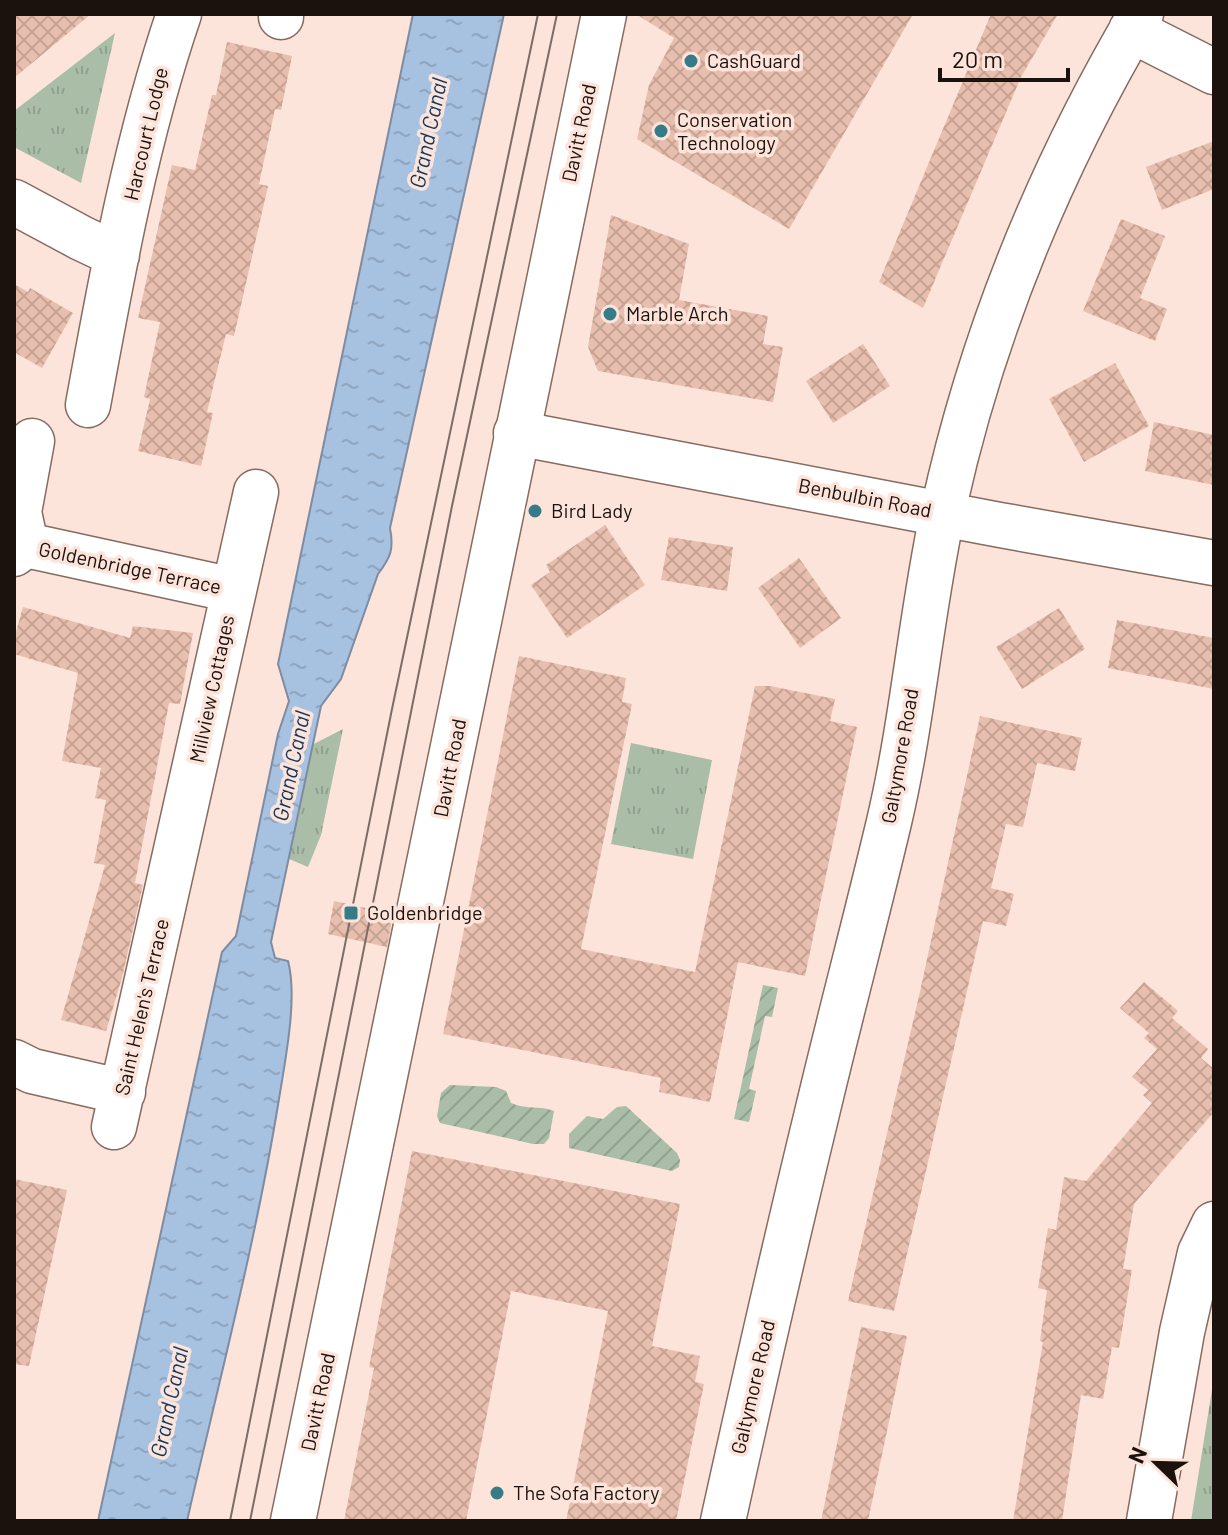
<svg xmlns="http://www.w3.org/2000/svg" width="1228" height="1535" viewBox="0 0 1228 1535" font-family="Barlow,sans-serif">
<style>
.grass{fill:url(#grass-tufts)}
.garden{fill:url(#garden-furrows)}
.water{fill:url(#water-ripples);stroke:#7d8ca1;stroke-width:2}
.building{fill:url(#building-cross-hatch)}
.lines{fill:none;stroke-linecap:round;stroke-linejoin:round}
.minor-casing{stroke:#866b60;stroke-width:47}
.secondary-casing{stroke:#866b60;stroke-width:47}
.minor{stroke:#fff;stroke-width:44}
.secondary{stroke:#fff;stroke-width:44}
.tram{stroke:#7d6c66;stroke-width:2}
.poi-dot{fill:#367b88;stroke:#fde4da;stroke-width:3}
.labels{text-anchor:middle;stroke-width:7;stroke-linejoin:round;paint-order:stroke}
.poi-label{font-size:20px;fill:#1b110d;stroke:#fde4da;text-anchor:start}
.street-label{font-size:20px;fill:#1b110d;stroke:#fde4da}
.water-label{font-size:22px;font-style:italic;fill:#10365e;stroke:#fde4da}
</style>
<defs>
<pattern id="grass-tufts" width="24" height="20" patternUnits="userSpaceOnUse" patternTransform="scale(2)"><rect width="24" height="20" fill="#a9bda7"/><path d="M3 7l-1-3M5 7V3M7 7l1-3M15 17l-1-3M17 17v-4M19 17l1-3" fill="none" stroke="#91a18f"/></pattern>
<pattern id="garden-furrows" width="10" height="10" patternUnits="userSpaceOnUse" patternTransform="scale(2)"><rect width="10" height="10" fill="#a9bda7"/><path d="M-1 1l2-2M0 10L10 0M9 11l2-2" fill="none" stroke="#91a18f"/></pattern>
<pattern id="water-ripples" width="26" height="14" patternUnits="userSpaceOnUse" patternTransform="scale(2)"><rect width="26" height="14" fill="#a7c1e0"/><path d="M2 4q2-2 4 0t4 0M15 11q2-2 4 0t4 0" fill="none" stroke="#8fa5bf"/></pattern>
<pattern id="building-cross-hatch" width="8" height="8" patternUnits="userSpaceOnUse" patternTransform="scale(2)"><rect width="8" height="8" fill="#e8bfae"/><path d="M0 0l8 8M0 8l8-8" fill="none" stroke="#c6a394"/></pattern>
</defs>
<rect width="100%" height="100%" fill="#fde4da"/>
<path class="grass" d="M115,33L81,183L14,147V111Z
M343,729L321,835L308,867L282,856L306,748Z
M631,743L712,760L693,859L611,844Z
M1214,1377V1521H1191Z"/>
<path class="garden" d="M763,985L778,988L772,1017L765,1016L749,1089L756,1091L749,1122L734,1119Z
M450,1085L496,1087L506,1091L511,1103C525,1110 540,1105 554,1111L549,1138L544,1144H533L440,1123L437,1116L441,1093Z
M626,1106L677,1153L680,1160L679,1167L672,1171L569,1148V1134L587,1116L603,1119L617,1107Z"/>
<path class="water" d="M413,14H504L390,528C394,549 391,557 378,574L341,679L321,706L271,942L275,958L288,961C298,998 285,1061 279,1099C256,1241 219,1381 187,1521H98L222,952L236,936L278,734L289,701L278,664Z"/>
<path class="building" d="M14,14H91L14,78Z
M636,14H913L789,229L637,139L649,85L674,38Z
M991,14H1058L1021,77L923,308L879,282Z
M227,42L292,56L281,110L275,109L259,184L268,186L234,336L226,334L207,412L213,413L201,466L138,451L150,399L144,397L160,322L138,318L172,165L195,170L212,95H216Z
M1214,141V189L1162,210L1146,167Z
M611,215L689,244L679,300L768,316L763,344L783,347L773,402L598,371L588,347Z
M1121,219L1165,236L1140,298L1167,309L1155,341L1083,311Z
M14,284L28,292L30,288L73,313L42,368L14,352Z
M863,344L890,386L833,423L806,381Z
M1115,363L1149,426L1084,462L1049,399Z
M1154,422L1214,435V485L1145,471Z
M605,525L645,585L567,638L531,585L550,572L546,565Z
M669,537L733,547L727,591L661,580Z
M799,558L841,618L800,648L758,588Z
M23,607L130,638L133,626L193,633L180,704L169,703L135,883L143,885L122,978L106,1031L61,1020L105,865L94,863L106,800L95,798L101,768L62,761L78,673L14,654V639Z
M1059,608L1085,649L1022,689L996,647Z
M1117,620L1214,638V689L1108,668Z
M519,656L626,678L622,702L632,704L581,949L695,972L755,686H770L835,699L830,721L857,727L805,976L738,962L710,1102L659,1092L661,1078L443,1034Z
M980,716L1082,738L1075,771L1037,763L1023,827L1006,824L991,888L1014,894L1006,926L983,921L894,1311L848,1301L919,996Z
M334,901L393,914L387,947L328,934Z
M1144,982L1178,1011L1172,1018L1208,1049L1201,1058L1214,1069V1112L1134,1204L1123,1269L1132,1270L1119,1348L1112,1347L1103,1399L1081,1395L1062,1521H1013L1043,1342L1040,1341L1047,1290L1038,1288L1048,1228L1056,1230L1064,1177L1086,1181L1152,1103L1143,1095L1148,1090L1132,1077L1157,1049L1144,1038L1149,1033L1120,1008Z
M412,1151L680,1204L652,1346L700,1356L695,1382L704,1384L676,1521H566L608,1311L511,1291L466,1521H344L374,1368L369,1367Z
M14,1179L67,1190L29,1366L14,1364Z
M861,1327L907,1336L868,1521H821Z"/>
<g class="lines">
<defs>
<path id="minor" d="M281,17V14
M1131,30L1214,72
M14,202L81,238L117,255
M88,405C112,274 136,140 179,14
M516,433L1000,525L1214,563
M26,545L19,512L32,441
M14,554L26,545L233,590
M14,1062L32,1071L123,1092
M114,1127L256,492
M723,1521C753,1385 784,1249 817,1113C840,1016 866,919 889,822C913,720 921,613 943,511C981,336 1050,168 1141,14
M1149,1521L1182,1332L1200,1253L1214,1224"/>
<path id="secondary" d="M293,1521C401,1019 498,516 604,14"/>
</defs>
<use href="#minor" class="minor-casing"/>
<use href="#secondary" class="secondary-casing"/>
<use href="#minor" class="minor"/>
<use href="#secondary" class="secondary"/>
<path class="tram" d="M230,1521L392,709L538,14
M250,1521L452,506L557,14"/>
</g>
<g class="poi-dot">
<circle cx="691" cy="61" r="8"/>
<circle cx="661" cy="131" r="8"/>
<circle cx="610" cy="314" r="8"/>
<circle cx="535" cy="511" r="8"/>
<rect x="343" y="905" width="16" height="16" rx="4"/>
<circle cx="497" cy="1493" r="8"/>
</g>
<g class="labels">
<g class="poi-label">
<text x="707" y="68">CashGuard</text>
<text x="677" y="127">Conservation<tspan x="677" dy="23">Technology</tspan></text>
<text x="626" y="321">Marble Arch</text>
<text x="551" y="518">Bird Lady</text>
<text x="367" y="920">Goldenbridge</text>
<text x="513" y="1500">The Sofa Factory</text>
</g>
<g class="street-label">
<text transform="translate(579 133) rotate(-78)" y="7">Davitt Road</text>
<text transform="translate(146 134) rotate(-77)" y="7">Harcourt Lodge</text>
<text transform="translate(865 498) rotate(11)" y="7">Benbulbin Road</text>
<text transform="translate(130 568) rotate(12)" y="7">Goldenbridge Terrace</text>
<text transform="translate(212 689) rotate(-78)" y="7">Millview Cottages</text>
<text transform="translate(900 756) rotate(-80)" y="7">Galtymore Road</text>
<text transform="translate(450 768) rotate(-79)" y="7">Davitt Road</text>
<text transform="translate(142 1007) rotate(-77)" y="7">Saint Helen's Terrace</text>
<text transform="translate(753 1387) rotate(-77)" y="7">Galtymore Road</text>
<text transform="translate(318 1402) rotate(-78)" y="7">Davitt Road</text>
</g>
<g class="water-label">
<text transform="translate(428 133) rotate(-78)" y="8">Grand Canal</text>
<text transform="translate(291 766) rotate(-78)" y="8">Grand Canal</text>
<text transform="translate(169 1402) rotate(-78)" y="8">Grand Canal</text>
</g>
</g>
<rect width="1228" height="1535" fill="none" stroke="#1b110d" stroke-width="32"/>
<g transform="translate(1156 1463) rotate(293)" stroke="#fde4da" stroke-width="6" paint-order="stroke">
<path d="M0-6L14 30L0 20L-14 30Z" fill="#1b110d"/>
<text y="-12" font-size="22" font-weight="bold" text-anchor="middle" fill="#1b110d">N</text>
</g>
<path d="M940 68v12h128v-12" fill="none" stroke="#1b110d" stroke-width="4"/>
<text x="952" y="68" font-size="24" fill="#1b110d" stroke="#fde4da" stroke-width="6" paint-order="stroke">20 m</text>
</svg>
